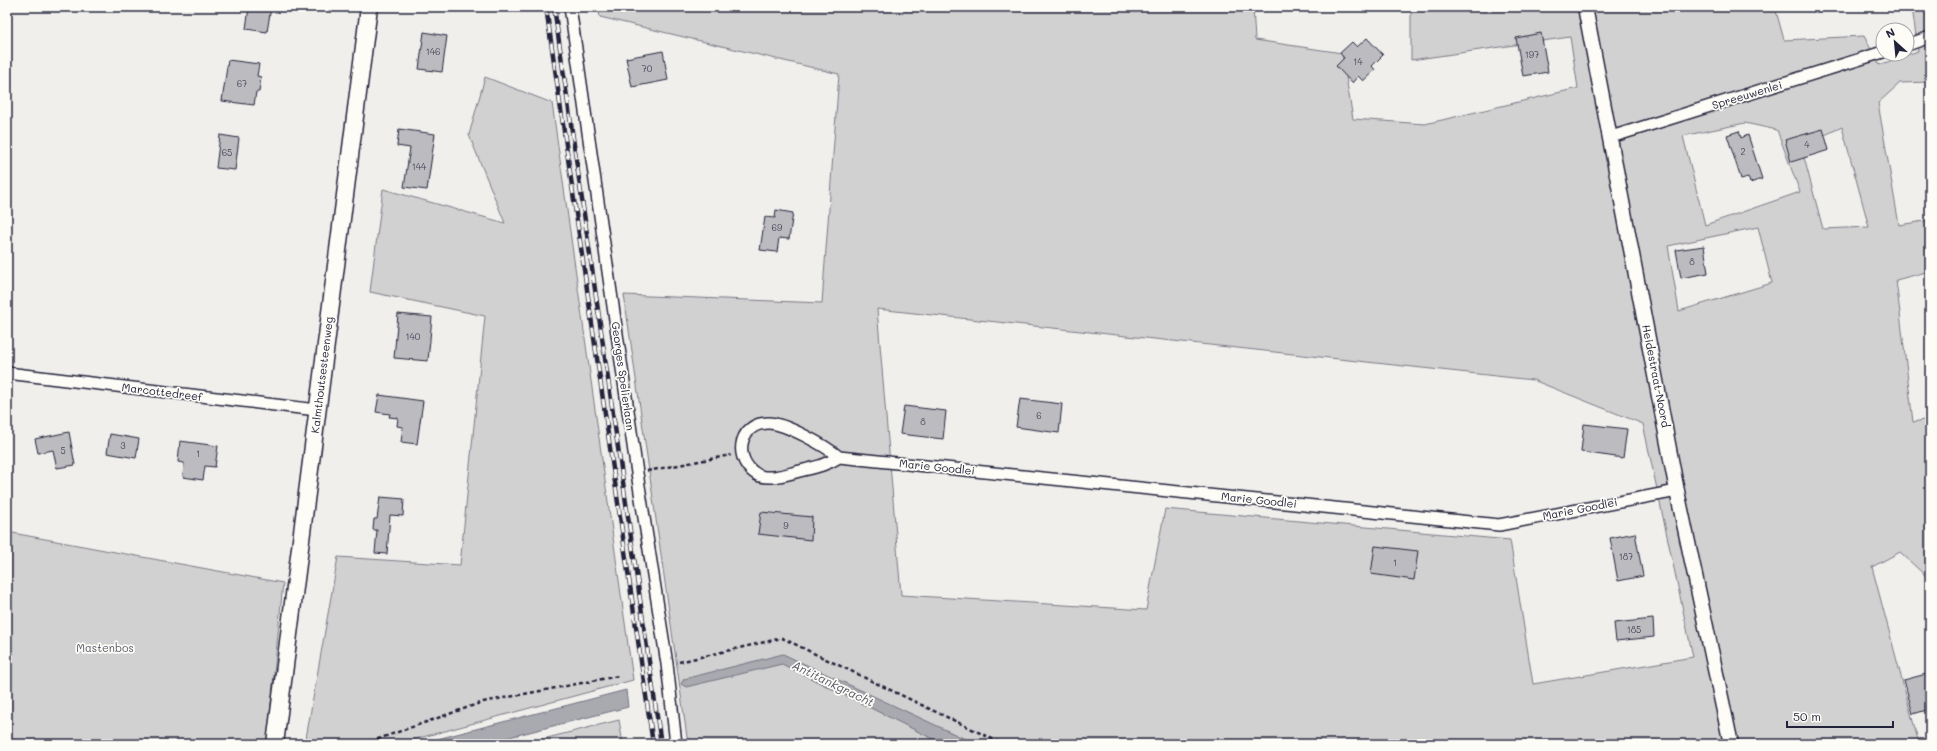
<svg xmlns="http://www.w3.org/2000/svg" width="1937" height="751" viewBox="0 0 1937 751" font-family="Mali,sans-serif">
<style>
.green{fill:#d2d1d1;stroke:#7a7a86;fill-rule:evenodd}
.water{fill:#a9a9b0;stroke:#737381}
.building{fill:#bcbcc0;stroke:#22223b}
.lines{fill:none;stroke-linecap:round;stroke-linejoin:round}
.minor-casing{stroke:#22223b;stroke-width:14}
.tertiary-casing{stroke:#22223b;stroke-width:17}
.secondary-casing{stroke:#22223b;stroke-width:19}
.path{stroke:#22223b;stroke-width:2.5;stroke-dasharray:4 3;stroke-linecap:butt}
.minor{stroke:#fdfcf7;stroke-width:11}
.tertiary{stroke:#fdfcf7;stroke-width:14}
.secondary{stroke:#fdfcf7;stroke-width:16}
.rail-casing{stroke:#22223b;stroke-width:4.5}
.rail{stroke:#fdfcf7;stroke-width:3;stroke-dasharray:9;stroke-linecap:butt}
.labels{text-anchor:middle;stroke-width:3.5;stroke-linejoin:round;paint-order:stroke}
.number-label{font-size:9px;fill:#48485c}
.street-label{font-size:11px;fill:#22223b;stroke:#fdfcf7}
.park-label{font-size:11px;fill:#575768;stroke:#fdfcf7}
.water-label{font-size:12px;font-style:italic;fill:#58586a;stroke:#fdfcf7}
</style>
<rect width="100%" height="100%" fill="#f0efec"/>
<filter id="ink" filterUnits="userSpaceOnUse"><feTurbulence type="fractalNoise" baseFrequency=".025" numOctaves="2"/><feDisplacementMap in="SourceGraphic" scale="8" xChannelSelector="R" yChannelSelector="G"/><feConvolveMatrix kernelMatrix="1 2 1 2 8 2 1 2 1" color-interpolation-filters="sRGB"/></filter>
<g filter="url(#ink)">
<path class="green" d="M598,7H1253L1255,40L1342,53L1353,119L1425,124L1578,88L1570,37L1411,60V7H1775L1784,40L1864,36L1879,65L1918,51L1912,7H1930V82L1900,83L1878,103L1899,225L1930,220V271L1896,280L1913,422L1930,419V580L1900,552L1872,567L1919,744H688L624,295L822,303L839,74L600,17ZM1745,123L1777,130L1800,192L1705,225L1683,136ZM1842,127L1869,227L1823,229L1801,146ZM1758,227L1772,283L1679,311L1668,246ZM877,309L1533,380L1643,424L1693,657L1533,684L1510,540L1165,509L1146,610L901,595Z
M485,77L552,103L633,680L397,744H305L338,557L460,565L485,316L370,292L383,189L505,223L469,135Z
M7,532L283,583L267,744H7Z
M619,720L623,744H523Z"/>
<path class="water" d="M783,654L976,744H943L782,664L686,687L681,684L684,679Z
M626,690L628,707L482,744H418Z"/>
<path class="building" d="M249,7H271L267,32L246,29Z
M424,32L447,36L442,72L419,69Z
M1541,33L1548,72L1523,76L1516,38Z
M1367,38L1383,55L1372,66L1375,70L1363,81L1358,76L1352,83L1336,66L1344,58L1340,53L1352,42L1357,47Z
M663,51L668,80L632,87L626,58Z
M228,60L259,64L257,76L261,77L259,92H256L254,105L222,101Z
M399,129L435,134L427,190L404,187L410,148L397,146Z
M1823,129L1829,150L1791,162L1785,140Z
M1739,131L1741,138L1748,135L1762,179L1750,183L1748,177L1741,179L1727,135Z
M220,135L239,138L235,170L216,168Z
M776,210L793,213L789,239L779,238L777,252L760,250L765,217L775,218Z
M1704,246L1708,273L1681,278L1676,250Z
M398,314L432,317L428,361L394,358Z
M379,395L423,401L417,444L401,442L403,427L397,426L398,418L389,417L390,414L376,412Z
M1020,399L1062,404L1059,433L1016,427Z
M904,406L946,411L943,439L900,434Z
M1584,424L1627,429L1623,458L1581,452Z
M69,432L75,465L57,468L53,450L38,453L35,439Z
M110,434L139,439L136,458L107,453Z
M180,441L218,446L215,467L205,466L203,480L183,477L184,463L178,462Z
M380,497L404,499L403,516L390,515L387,554L375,553L377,530H373L374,519H377Z
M761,512L812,517L811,540L758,534Z
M1635,533L1643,576L1618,581L1610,538Z
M1375,546L1418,551L1414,580L1371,574Z
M1653,619L1654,637L1616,641L1614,623Z
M1930,673V709L1913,714L1904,680Z"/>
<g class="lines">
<defs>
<path id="minor" d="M570,7L637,473L667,664L676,744
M1907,45L1930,37
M1611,137L1883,52
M7,373L317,410
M839,457C825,466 811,468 796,472C784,475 772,479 760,476C757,475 755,473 752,471C733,454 741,423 768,423C785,423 826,446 839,457L1499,525L1677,491"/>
<path id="tertiary" d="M1585,7L1677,491L1731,744"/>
<path id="secondary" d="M275,744L369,7"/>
</defs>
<use href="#minor" class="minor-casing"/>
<use href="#tertiary" class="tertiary-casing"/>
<use href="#secondary" class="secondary-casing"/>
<path class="path" d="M647,471L731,455
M679,662L782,638L1003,744
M364,744L483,702L618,676"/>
<use href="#minor" class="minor"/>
<use href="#tertiary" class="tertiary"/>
<use href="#secondary" class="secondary"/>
<defs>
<path id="rail" d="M546,7L653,744
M554,7L661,744"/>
</defs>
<use href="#rail" class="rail-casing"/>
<use href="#rail" class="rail"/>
</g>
</g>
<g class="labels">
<g class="number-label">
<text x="433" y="55">146</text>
<text x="1532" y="58">197</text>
<text x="1358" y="65">14</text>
<text x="647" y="72">70</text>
<text x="242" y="87">67</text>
<text x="1807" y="148">4</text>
<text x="1743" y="155">2</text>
<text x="227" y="156">65</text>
<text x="419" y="170">144</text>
<text x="777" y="231">69</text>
<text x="1692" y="265">8</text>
<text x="413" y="340">140</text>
<text x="1039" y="419">6</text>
<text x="923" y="425">8</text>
<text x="123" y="449">3</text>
<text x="63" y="454">5</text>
<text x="198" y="457">1</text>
<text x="786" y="529">9</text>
<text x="1626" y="560">187</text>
<text x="1395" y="566">1</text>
<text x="1634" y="633">185</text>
</g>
<g class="street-label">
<text transform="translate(1747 95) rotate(-17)" y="4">Spreeuwenlei</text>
<text transform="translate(322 375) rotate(-83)" y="4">Kalmthoutsesteenweg</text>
<text transform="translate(623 376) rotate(82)" y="4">Georges Spelierlaan</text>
<text transform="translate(1656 376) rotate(79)" y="4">Heidestraat-Noord</text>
<text transform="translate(162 392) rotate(7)" y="4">Marcottedreef</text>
<text transform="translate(937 467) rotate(6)" y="4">Marie Goodlei</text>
<text transform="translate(1259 500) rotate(6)" y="4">Marie Goodlei</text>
<text transform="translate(1580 509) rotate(-11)" y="4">Marie Goodlei</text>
</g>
<g class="park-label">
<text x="105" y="652">Mastenbos</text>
</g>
<g class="water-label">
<text transform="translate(833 684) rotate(26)" y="4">Antitankgracht</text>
</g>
</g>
<rect width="1937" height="751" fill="none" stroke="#fdfcf7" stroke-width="24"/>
<rect x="12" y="12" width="1913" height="727" fill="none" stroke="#22223b" stroke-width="1.5" filter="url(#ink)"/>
<g transform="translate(1895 42) rotate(333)"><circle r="19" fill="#fdfcf7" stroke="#a5a5ac"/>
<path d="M0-3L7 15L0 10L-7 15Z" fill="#22223b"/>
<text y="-6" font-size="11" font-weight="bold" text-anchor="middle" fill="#22223b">N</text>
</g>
<path d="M1787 721v6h106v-6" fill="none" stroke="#22223b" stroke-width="2"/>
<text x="1793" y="721" font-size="12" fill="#22223b" stroke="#fdfcf7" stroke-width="3" paint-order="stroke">50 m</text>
</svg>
